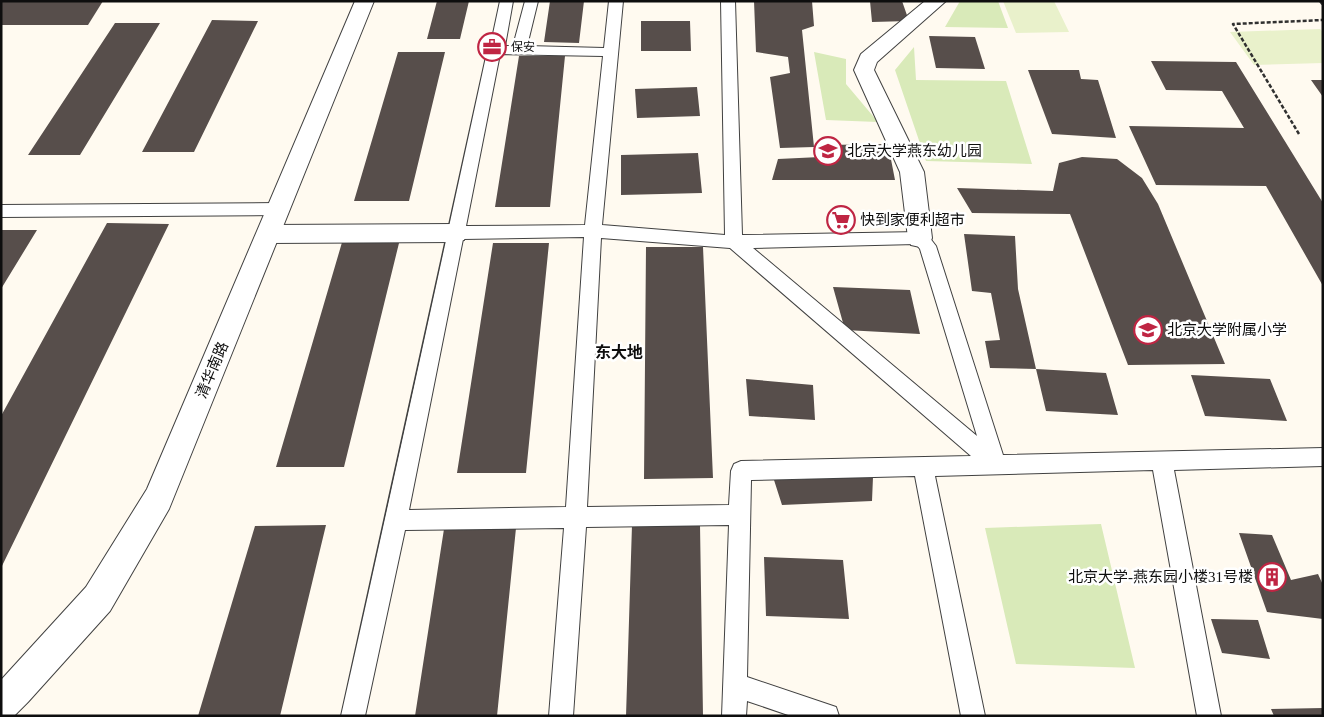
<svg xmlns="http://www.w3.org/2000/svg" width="1324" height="717" viewBox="0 0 1324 717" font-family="'Times New Roman','Noto Sans SC',serif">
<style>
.green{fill:#d9eab9}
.pitch{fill:#e9f1cb}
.building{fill:#574e4b}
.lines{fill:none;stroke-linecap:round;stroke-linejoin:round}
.service-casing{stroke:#414141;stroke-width:2}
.minor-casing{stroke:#414141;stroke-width:2}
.tertiary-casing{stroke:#414141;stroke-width:2}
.path{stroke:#303030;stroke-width:2.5;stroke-dasharray:4 2;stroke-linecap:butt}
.service{fill:#fff;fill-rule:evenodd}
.minor{fill:#fff;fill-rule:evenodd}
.tertiary{fill:#fff;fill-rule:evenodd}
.labels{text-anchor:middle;stroke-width:5;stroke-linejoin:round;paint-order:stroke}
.far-poi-label{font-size:12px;fill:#0e0e0e;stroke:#fff;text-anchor:start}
.poi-label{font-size:15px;fill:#0e0e0e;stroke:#fff;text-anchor:start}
.street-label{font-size:15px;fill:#0e0e0e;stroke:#fff}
.neighbourhood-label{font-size:16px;font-weight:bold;fill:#0e0e0e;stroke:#fff}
</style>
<rect width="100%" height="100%" fill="#fffaf0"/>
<path class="green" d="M960,1H998L1008,28L945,27Z
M914,47L916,80L1006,81L1032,164L926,161L895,70Z
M814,52L846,59V84L878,122L826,120Z
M1101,524L1135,668L1016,664L985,528Z"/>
<path class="pitch" d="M1003,1H1054L1069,32L1016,33Z
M1320,29L1323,32V63L1254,65L1230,32Z"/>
<path class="building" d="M1,1H103L88,25H1Z
M437,1H469L460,39H427Z
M550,1H584L579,43L544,42Z
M754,1H812L814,26L802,30L814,147L780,148L770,77L790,73L788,57L756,52Z
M870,1H902L909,21L872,22Z
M212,20L258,21L194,152H142Z
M641,21H690L691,51H641Z
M115,23H160L80,155H28Z
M929,36L975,37L985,69L936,68Z
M398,52H445L409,201H354Z
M519,56H565L550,207H495Z
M1151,61L1236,62L1323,203V286L1266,186L1156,185L1129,126L1244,128L1222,91L1166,90Z
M1028,70H1079L1081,79L1098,80L1116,138L1052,134Z
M1311,80H1323V97Z
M697,87L700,116L637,118L635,89Z
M888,144L895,180H772L778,159L820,157L827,145Z
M698,153L702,193L621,195V155Z
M1082,157L1117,159L1142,178L1158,204L1225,364L1128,365L1070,214L972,213L957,188L1053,191L1059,163Z
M107,223L169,224L1,568V416Z
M1,230H37L1,289Z
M964,234L1015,236L1018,289L1036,369L990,368L985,341L1000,340L991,293L972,291Z
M343,239H400L344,467H276Z
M493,243H549L526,473H457Z
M646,247H703L713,478L644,479Z
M833,287L910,290L920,334L845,330Z
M1036,369L1106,373L1118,415L1046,411Z
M1191,375L1270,379L1287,421L1205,416Z
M746,379L813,385L815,420L749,416Z
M873,477L872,501L782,505L774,480Z
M326,525L280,716H198L255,526Z
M632,525H700L703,716H626Z
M516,528L497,716H415L444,529Z
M1239,533L1272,535L1291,580L1318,574L1323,585V619L1267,612Z
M764,557L843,560L849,619L766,616Z
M1211,619L1258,620L1270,659L1222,653Z
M1323,708V716H1274L1271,709Z"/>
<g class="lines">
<defs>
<path id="service" d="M500,1H513L505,46H513L525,1H538L527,46L604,48L609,1H623L602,225L725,235L721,1H735L742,235L920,232L926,233L936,246L1003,455L1323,448V466L1174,470L1221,716H1197L1153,470L935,476L985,716H961L915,476L751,480L747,677L836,707L839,716H791L747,701L746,716H722L729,525L586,527L573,716H549L564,528L405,530L365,716H341C391,494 439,273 487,52L490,48ZM500,54L603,56L585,225L466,226ZM584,237L566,507L409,510L463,239ZM601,238L730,248L971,456L741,461L734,464L731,471L729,505L587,507ZM916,244L920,249L977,436L753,248Z
M279,203L285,205L287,209L285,213L279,215L1,217V205Z"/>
<path id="minor" d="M925,1H946L877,62L874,70L924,172L932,238L929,245L920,247L911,245L908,238L900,172L854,70L861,54Z
M455,224L464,226L467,233L464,240L455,242L269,243L260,241L257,234L260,227L269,225Z"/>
<path id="tertiary" d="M355,1H374L169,509L110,611L28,702L14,716H1V680L86,587L147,489Z"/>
</defs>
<use href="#service" class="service-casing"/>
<use href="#minor" class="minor-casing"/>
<use href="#tertiary" class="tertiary-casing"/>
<path class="path" d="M1320,1L1323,5
M1299,134L1233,24L1323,20"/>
<use href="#service" class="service"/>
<use href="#minor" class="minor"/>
<use href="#tertiary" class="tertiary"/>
</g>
<defs>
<symbol id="office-ring" viewBox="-11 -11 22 22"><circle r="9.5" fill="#fff" stroke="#bf2543" stroke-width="1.5"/><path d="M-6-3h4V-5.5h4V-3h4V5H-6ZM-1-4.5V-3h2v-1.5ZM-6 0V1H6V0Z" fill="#bf2543"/></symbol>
<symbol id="school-ring" viewBox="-11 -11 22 22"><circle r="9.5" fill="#fff" stroke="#bf2543" stroke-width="1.5"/><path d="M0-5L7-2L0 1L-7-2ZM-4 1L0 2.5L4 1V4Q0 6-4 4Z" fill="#bf2543"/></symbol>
<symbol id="supermarket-ring" viewBox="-11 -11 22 22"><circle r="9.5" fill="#fff" stroke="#bf2543" stroke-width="1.5"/><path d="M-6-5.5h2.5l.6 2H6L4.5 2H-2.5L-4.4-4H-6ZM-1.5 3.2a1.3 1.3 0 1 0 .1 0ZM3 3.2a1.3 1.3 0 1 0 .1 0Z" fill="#bf2543"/></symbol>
<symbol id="building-ring" viewBox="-11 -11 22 22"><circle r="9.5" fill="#fff" stroke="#bf2543" stroke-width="1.5"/><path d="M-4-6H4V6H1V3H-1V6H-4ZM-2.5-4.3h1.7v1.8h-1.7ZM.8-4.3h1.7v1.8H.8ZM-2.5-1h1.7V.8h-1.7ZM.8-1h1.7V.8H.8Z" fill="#bf2543"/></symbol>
</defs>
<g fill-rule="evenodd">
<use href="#office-ring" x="476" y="31" width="32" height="32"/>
<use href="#school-ring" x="812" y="135" width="32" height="32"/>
<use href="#supermarket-ring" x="825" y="204" width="32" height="32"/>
<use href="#school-ring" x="1132" y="314" width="32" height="32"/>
<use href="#building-ring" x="1256" y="561" width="32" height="32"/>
</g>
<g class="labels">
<g class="far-poi-label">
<text x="511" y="51">保安</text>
</g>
<g class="poi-label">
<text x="847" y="156">北京大学燕东幼儿园</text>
<text x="860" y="225">快到家便利超市</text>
<text x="1167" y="335">北京大学附属小学</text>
<text x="1253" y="582" text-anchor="end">北京大学-燕东园小楼31号楼</text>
</g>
<g class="street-label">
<text transform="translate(212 370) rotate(-67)" y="5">清华南路</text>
</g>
<g class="neighbourhood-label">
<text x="619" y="358">东大地</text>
</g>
</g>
<rect width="1324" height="717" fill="none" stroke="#0e0e0e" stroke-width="5"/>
</svg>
